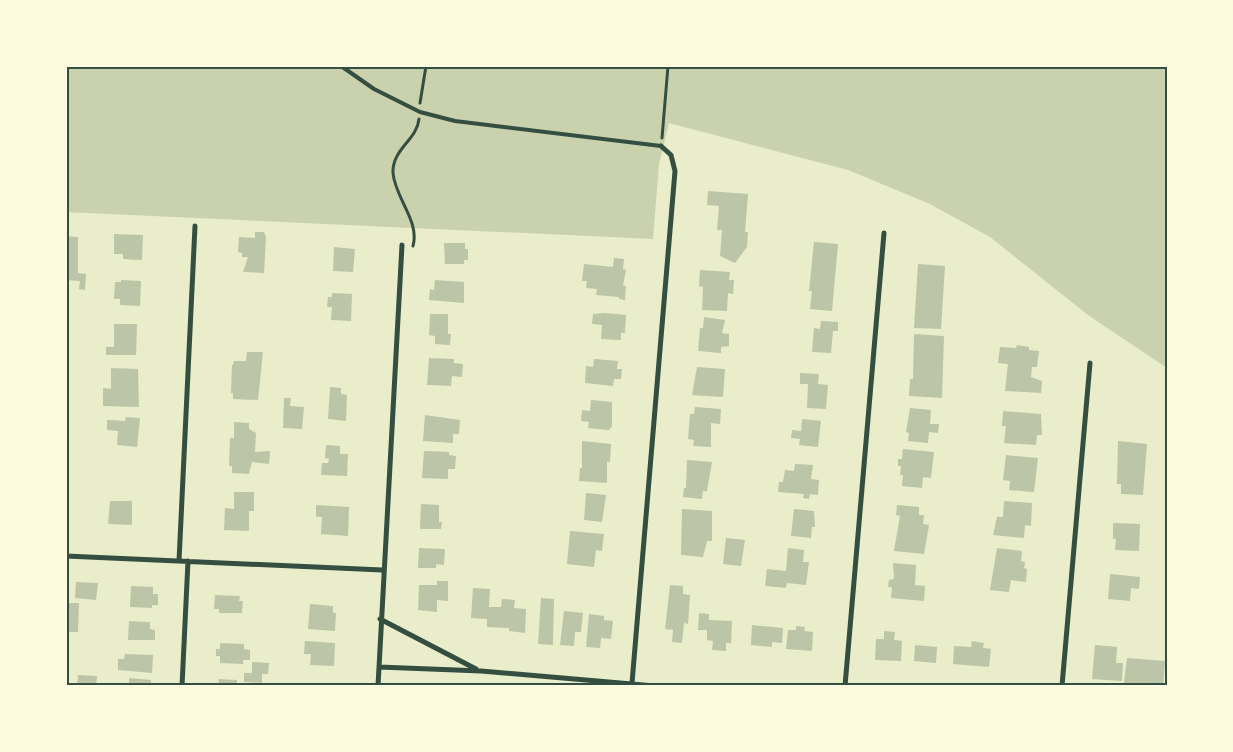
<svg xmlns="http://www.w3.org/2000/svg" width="1233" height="752" viewBox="0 0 1233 752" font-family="Arial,sans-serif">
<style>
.green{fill:#cad2ad}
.building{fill:#bcc5a7}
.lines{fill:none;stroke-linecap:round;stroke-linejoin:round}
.path{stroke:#344e41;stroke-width:3}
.service{stroke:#344e41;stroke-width:4}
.minor{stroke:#344e41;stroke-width:5}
.neatline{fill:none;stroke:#344e41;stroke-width:2}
</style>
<rect width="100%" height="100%" fill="#e9edc9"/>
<path class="green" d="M66,66H1167V368L1088,315L990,237L930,204L848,170L669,123L659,164L653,239L66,212Z"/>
<path class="building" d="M708,191L748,194L745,232H748L747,247L735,263L720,256L722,230H717L719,206L707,205Z
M255,232H264L266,237L264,273L243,272L248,257H242V253L238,252L239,237L255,238Z
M114,234L143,235L142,260L123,259V254H114Z
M66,236L78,237V273L86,274L85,290L79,289L80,281L66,280Z
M814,242L838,244L832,311L810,309L812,291H809Z
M444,243H465V249H468V260H464V264H445Z
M334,247L355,249L353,272L333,271Z
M614,258L624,259L623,269L626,270L623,286H626L625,300L619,299V297L596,295L597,289L586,288L587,281H582L584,264L613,267Z
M918,264L945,266L941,329L914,328Z
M700,270L730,272L729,280H734L733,294L728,293L727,311L702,310L703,287L699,286Z
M121,280L141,281L140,306L120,305V299H114L115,282H121Z
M435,280L464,282V303L429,300L430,289L434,290Z
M332,293L352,294L351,321L331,320L332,307H327L328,297H332Z
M604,313L626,315L625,333H621V340L601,339L602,325L592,324L593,314Z
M430,314H448V334H451L450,345L435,344V336L429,335Z
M704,317L725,320L722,333L729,334V346L721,347V353L698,351L700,328H703Z
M821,321L838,322V331H833L831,353L812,352L814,328L820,329Z
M114,324H137L136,355H106V347H114Z
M914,334L944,336L942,398L909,396L910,379H913Z
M1017,345L1029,347V350L1039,351L1037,367H1032L1031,377L1042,381L1041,393L1005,391L1008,364L998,363L1000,347L1016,348Z
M247,352H263L258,400L233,399V393H231L232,365H233L234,361H246Z
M429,358L454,359V363L463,364L462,377L452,376L451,386L427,385Z
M594,359L618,361L617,369H622L621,379H614L613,386L585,383L586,366L593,367Z
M697,367L725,369L723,397L692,395Z
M111,368L138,369L139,407L103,406V388L111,389Z
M800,373L819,374L818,384L828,385L826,409L807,408L808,384H800Z
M330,387L341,388V394L347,395L346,421L328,419Z
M284,398H291L290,406L304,407L302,429L283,428Z
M591,400L612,402V426L609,430L588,428L589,422L581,421L582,410L590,411Z
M695,407L721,409L720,424L711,423V447L693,446L694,440L688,439L690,414H694Z
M910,408L931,410L930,424H939L938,433L929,432L928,443L908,441L909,433L906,432Z
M1003,411L1041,414L1042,435H1037L1036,445L1004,443L1006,426H1002Z
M425,415L460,420L459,434H453V443L423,441Z
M126,417L140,418L137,447L117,445L118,431L107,430V420L125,421Z
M802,419L821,421L818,447L799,445L800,439L791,438L792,430L801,431Z
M234,422L249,423V429L256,433L255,452L270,451L269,464L252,462L249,474L232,473V466H229L230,438H234Z
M582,441L611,444L610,462H607V483L579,481L580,468H582Z
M1118,441L1147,444L1143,495L1121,494V484H1117Z
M326,445L340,446V454H348L347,476L321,475L322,463H328L329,459L325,458Z
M903,449L934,452L931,478L923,477L922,488L902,486L903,475H900L901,466H898V459H902Z
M424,451L449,452V455L456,456L455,469H448V479L422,478Z
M1006,455L1038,458L1034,492L1009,490L1010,481L1003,480Z
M687,460L712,462L707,491H703L702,499L683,497L684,488H686Z
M795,464L813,465L811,479L819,480L818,495L810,494L809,499L803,498L804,494L778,492L779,482H783L785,470L794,471Z
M234,492H254V511H249V531L224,530L225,508L234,509Z
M586,493L606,495L602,522L584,520Z
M110,501H132V525L108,524Z
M1004,501L1032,503L1031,526L1025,525L1024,538L993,535L997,517H1003Z
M421,504L439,505V522H442L441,529H420Z
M316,505L349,507L348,536L321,534L322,517H316Z
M897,505L919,507V515H924L923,524L929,525L924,554L894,551L900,516L896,515Z
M682,509L712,511V541H707L703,557L681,555Z
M794,509L814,511L815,527H812L811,538L791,536Z
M1113,523L1140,524L1139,551L1115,550L1116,539H1113Z
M570,531L604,534L602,551L596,550L594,567L567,564Z
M726,538L745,540L741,566L723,564Z
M419,548L445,549L444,565L436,564V568H418Z
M788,548L804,550L803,562H809L806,585L787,583L786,588L765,586L767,569L786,571Z
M997,548L1022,551L1021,561L1025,562L1024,568L1027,569L1026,582L1011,580L1009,592L990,590Z
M893,563L916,565L915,585L925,586L924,601L891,598L892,587H888L889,580L894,579Z
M1110,574L1140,577L1139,589L1131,588L1130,601L1108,599Z
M437,581H448V601L437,600V612L418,610L419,585H437Z
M76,582L98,583L96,600L75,598Z
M670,585L683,586V594L690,595L688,624L684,623L682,643L672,642L673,630L665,629Z
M131,586L153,587V594H158V605H152V608L130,607Z
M473,588L490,589L489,607H501L502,599L515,600L514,608L526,609L525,633L509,631V628L487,627V619L471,618Z
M215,595L240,596L239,601H243L242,613H219V609H214Z
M541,598L554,599L553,645L538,644Z
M66,603H79L78,632H66Z
M310,604L333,606V613H336L335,631L308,629Z
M564,611L583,613L581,632H575L574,646L560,645Z
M699,613L709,614V620L732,621L731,643H726V651L712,650L713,641L707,640V630H698Z
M589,614L604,616V620L613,621L611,639L601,638L600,648L586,647Z
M129,621L150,622V629L155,630V640H128Z
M752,625L783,628L782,643L772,642V647L751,645Z
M796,626L805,627L804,631L813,632L812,651L786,649L788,630H796Z
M884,631L895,632L894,640L902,641L901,661L875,660L876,639H884Z
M305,641L335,643L334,666L310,665L311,654H304Z
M972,641L984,643L983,648L991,649L989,667L953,664L954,646L971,647Z
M220,643L244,644V649L250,650V660H243V664L220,663V656H216V649H220Z
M915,645L937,647L936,663L914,661Z
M1095,645L1117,647L1116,663H1123L1122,681L1092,679Z
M125,654L153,655L152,673L118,670V659H124Z
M1127,658L1165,661L1163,686L1124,683Z
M252,662L269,663L268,674H262V683L244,682V673H252Z
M78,675L97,676L96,686H77Z
M129,678L151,680V686H129Z
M219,679L237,680V686H218Z"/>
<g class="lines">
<path class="path" d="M420,103L426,66
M662,138L668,66
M413,246C420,221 395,198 393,173C392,149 417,140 419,119"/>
<path class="service" d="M341,66L374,89L420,112L455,121L661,146"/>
<path class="minor" d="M66,556L382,570
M179,561L195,226
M380,619L476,669
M379,667L481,671L655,686
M632,683L675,171L671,155L661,146
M182,686L188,561
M378,686L402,245
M845,686L884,233
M1062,686L1090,363"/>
</g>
<rect width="1233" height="752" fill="none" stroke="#fefae0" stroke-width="135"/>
<rect x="68" y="68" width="1098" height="616" class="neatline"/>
</svg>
